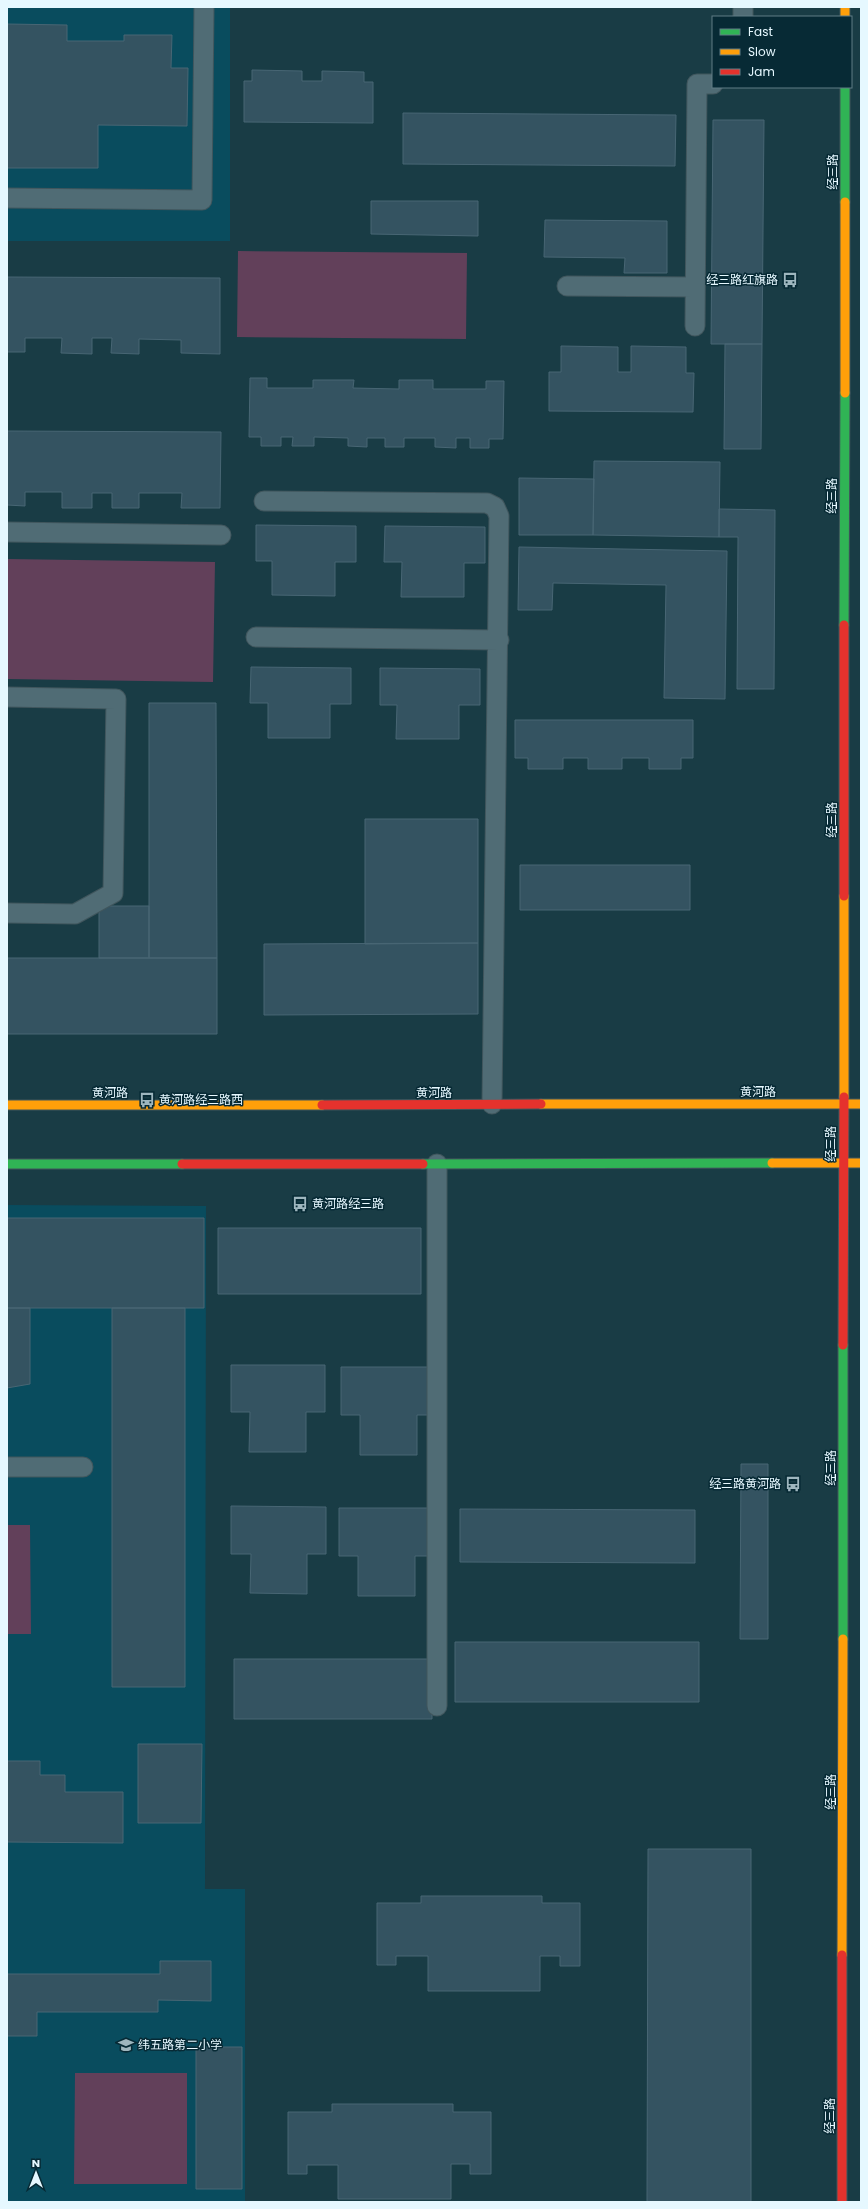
<svg xmlns="http://www.w3.org/2000/svg" width="868" height="2209" viewBox="0 0 868 2209" font-family="Poppins,'Noto Sans SC',sans-serif">
<style>
.built{fill:#094c5e}
.green{fill:#62405a}
.building{fill:#345361;stroke:#486674}
.lines{fill:none;stroke-linecap:round;stroke-linejoin:round}
.lane-casing{stroke:#40565d;stroke-width:21}
.fast-casing{stroke:#40565d;stroke-width:11}
.slow-casing{stroke:#40565d;stroke-width:11}
.jam-casing{stroke:#40565d;stroke-width:11}
.lane{stroke:#506c75;stroke-width:19}
.fast{stroke:#30b455;stroke-width:9}
.slow{stroke:#ff9f0a;stroke-width:9}
.jam{stroke:#e5322d;stroke-width:9}
.labels{text-anchor:middle;stroke-width:3;stroke-linejoin:round;paint-order:stroke}
.street-label{font-size:12px;fill:#e6f8ff;stroke:#072a35}
.poi-label{font-size:12px;fill:#e6f8ff;stroke:#072a35;text-anchor:start}
</style>
<rect width="100%" height="100%" fill="#193c45"/>
<path class="built" d="M7,7H230V241H7Z
M7,1205L206,1206L205,1889H245V2202H7Z"/>
<path class="green" d="M238,251L467,253L466,339L237,337Z
M7,559L215,562L213,682L7,679Z
M7,1525H30L31,1634H7Z
M75,2073H187V2184H74Z"/>
<path class="building" d="M7,24L67,25V41H124V35H172L171,68H188L187,126L98,125V168H7Z
M252,70L302,71V81H322V71L364,72V82H373V123L244,122V81H252Z
M403,113L676,115L675,166L403,164Z
M713,120H764L762,344H711Z
M371,201H478V236L371,234Z
M545,220L667,221V273H624L625,258L544,257Z
M7,277L220,278V354L181,353V340L139,339V354L111,353L112,338H92V354L61,353L62,338H25V352H7Z
M725,344H762L761,449H724Z
M561,346L618,347V372H631V346L686,347V373H694L693,412L549,411V372H561Z
M250,378H267V388H313V380H354L353,388L399,389V380H433V389H486V381H504L503,439H489V448H470V438H456V448L435,447V438H404V447H385V438H367V447L348,446V438L314,437V446H292L293,437H281V446H261V437H249Z
M7,431L221,432L220,508H181L182,493H139V508H112V493H92V508H62V492H25V506L7,505Z
M594,461L720,462L719,537L593,535Z
M519,478L594,479L593,535H519Z
M719,509L775,510L774,689H737L738,537H719Z
M256,525L356,526V562H335V596L272,595V561H256Z
M385,526L485,527V563H464V597H401L402,562H384Z
M519,547L727,551L725,699L664,698L666,585L553,583L552,610H518Z
M251,667L351,668V704H330V738H268V703H250Z
M380,668L480,669V705H459V739H396L397,705H380Z
M149,703H216L217,958H149Z
M515,720H693V758H681V769H649V758H622V769H588V758H563V769H528V758H515Z
M365,819H478V943L365,944Z
M520,865H690V910H520Z
M99,906H149V958H99Z
M478,943V1014L264,1015V944Z
M7,958H217V1034H7Z
M7,1218H204V1308H7Z
M218,1228H421V1294H218Z
M7,1308H30V1384L7,1388Z
M112,1308H185V1687H112Z
M231,1365H325V1412H306V1452H249L250,1412H231Z
M341,1367H436V1415H417V1455H360V1415H341Z
M741,1464H768V1639H740Z
M231,1506L326,1507V1554H307V1594L250,1593L251,1554H231Z
M339,1508H434V1556H415V1596H358V1556H339Z
M460,1509L695,1510V1563L460,1562Z
M455,1642H699V1702H455Z
M234,1659H432V1719H234Z
M138,1744H202L201,1823H138Z
M7,1761H40V1775H65V1792H123V1843L7,1842Z
M648,1849H751V2202H647Z
M421,1896H542V1903H580V1966H560V1956H540V1991H428V1956H396V1965H377V1903H421Z
M160,1961H211V2001L158,2000V2012H37V2036H7V1974H160Z
M196,2047H242V2189H196Z
M332,2104H453V2112H491V2174H470V2164H451V2199H338V2165H307V2174H288V2112H332Z"/>
<g class="lines">
<defs>
<path id="lane" d="M743,17V7
M7,198L202,200L204,7
M567,286L695,287
M695,326L697,84H713
M264,501L487,503L495,507L499,516L492,1104
M7,532L221,535
M256,637L499,640
M7,697L116,699L113,893L75,914L7,913
M7,1467H83
M437,1706V1164"/>
<path id="fast" d="M845,202V87
M844,625L845,393
M7,1164H182
M423,1164L772,1163
M843,1639V1345"/>
<path id="slow" d="M845,7V17
M845,393V202
M844,1097V896
M541,1104H861
M7,1105H322
M772,1163H861
M842,1955L843,1639"/>
<path id="jam" d="M844,896V625
M322,1105L541,1104
M182,1164H423
M843,1345L844,1097
M842,2202V1955"/>
</defs>
<use href="#lane" class="lane-casing"/>
<use href="#fast" class="fast-casing"/>
<use href="#slow" class="slow-casing"/>
<use href="#jam" class="jam-casing"/>
<use href="#lane" class="lane"/>
<use href="#fast" class="fast"/>
<use href="#slow" class="slow"/>
<use href="#jam" class="jam"/>
</g>
<defs>
<symbol id="bus-bare" viewBox="-9 -9 18 18"><path d="M-5-6H5V4H4V6H2V4H-2V6H-4V4H-5ZM-3.5-4V0h7V-4ZM-3.5 1.2v1.5H-2V1.2ZM2 1.2v1.5H3.5V1.2Z" fill="#9eb6be" stroke="#072a35" stroke-width="2.5" paint-order="stroke"/></symbol>
<symbol id="school-bare" viewBox="-9 -9 18 18"><path d="M0-5L7-2L0 1L-7-2ZM-4 1L0 2.5L4 1V4Q0 6-4 4Z" fill="#9eb6be" stroke="#072a35" stroke-width="2.5" paint-order="stroke"/></symbol>
</defs>
<g fill-rule="evenodd">
<use href="#bus-bare" x="779" y="269" width="22" height="22"/>
<use href="#bus-bare" x="136" y="1089" width="22" height="22"/>
<use href="#bus-bare" x="289" y="1193" width="22" height="22"/>
<use href="#bus-bare" x="782" y="1473" width="22" height="22"/>
<use href="#school-bare" x="115" y="2034" width="22" height="22"/>
</g>
<g class="labels">
<g class="street-label">
<text transform="translate(833 172) rotate(-90)" y="4">经三路</text>
<text transform="translate(832 496) rotate(-90)" y="4">经三路</text>
<text transform="translate(832 820) rotate(-90)" y="4">经三路</text>
<text x="758" y="1096">黄河路</text>
<text x="110" y="1097">黄河路</text>
<text x="434" y="1097">黄河路</text>
<text transform="translate(831 1144) rotate(-90)" y="4">经三路</text>
<text transform="translate(831 1468) rotate(-90)" y="4">经三路</text>
<text transform="translate(831 1792) rotate(-90)" y="4">经三路</text>
<text transform="translate(830 2116) rotate(-90)" y="4">经三路</text>
</g>
<g class="poi-label">
<text x="778" y="284" text-anchor="end">经三路红旗路</text>
<text x="159" y="1104">黄河路经三路西</text>
<text x="312" y="1208">黄河路经三路</text>
<text x="781" y="1488" text-anchor="end">经三路黄河路</text>
<text x="138" y="2049">纬五路第二小学</text>
</g>
</g>
<rect width="868" height="2209" fill="none" stroke="#e6f8ff" stroke-width="16"/>
<rect x="712" y="16" width="140" height="72" fill="#072a35" stroke="#607c86"/>
<rect x="720" y="29" width="20" height="6" fill="#30b455" stroke="#607c86"/>
<text x="748" y="36" font-size="12" fill="#e6f8ff">Fast</text>
<rect x="720" y="49" width="20" height="6" fill="#ff9f0a" stroke="#607c86"/>
<text x="748" y="56" font-size="12" fill="#e6f8ff">Slow</text>
<rect x="720" y="69" width="20" height="6" fill="#e5322d" stroke="#607c86"/>
<text x="748" y="76" font-size="12" fill="#e6f8ff">Jam</text>
<g transform="translate(36 2173)" stroke="#072a35" stroke-width="3" paint-order="stroke">
<path d="M0-3L7 15L0 10L-7 15Z" fill="#e6f8ff"/>
<text y="-6" font-size="11" font-weight="bold" text-anchor="middle" fill="#e6f8ff">N</text>
</g>
</svg>
